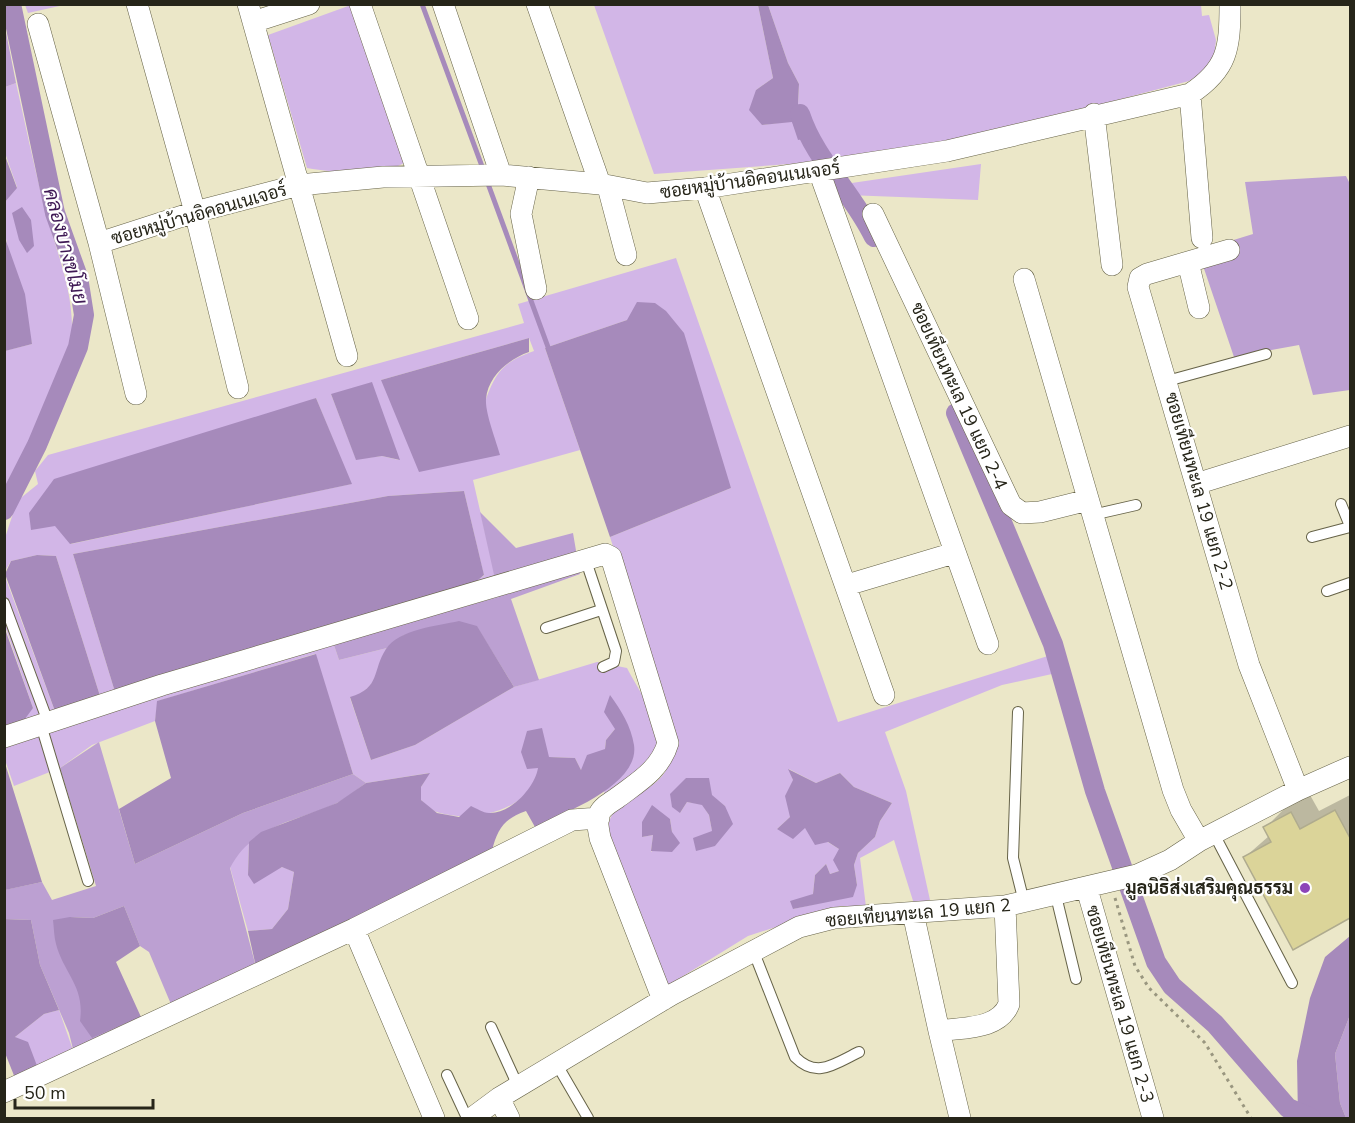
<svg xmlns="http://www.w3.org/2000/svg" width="1355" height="1123" viewBox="0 0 1355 1123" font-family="'Nunito Sans',Sarabun,sans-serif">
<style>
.green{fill:#d2b6e7;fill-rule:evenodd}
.forest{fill:#bca0d2}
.water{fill:#a68abb}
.shadow{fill:#0003}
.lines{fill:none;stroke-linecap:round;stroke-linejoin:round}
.stream{stroke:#a68abb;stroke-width:5}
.canal{stroke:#a68abb;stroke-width:20}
.building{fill:#dbd499;stroke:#afab8e;stroke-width:1.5}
.service-casing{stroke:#666348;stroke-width:12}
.minor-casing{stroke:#666348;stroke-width:22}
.path{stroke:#99967f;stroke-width:3;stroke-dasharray:3 4.5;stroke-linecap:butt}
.service{stroke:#fff;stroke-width:10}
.minor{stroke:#fff;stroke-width:21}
.poi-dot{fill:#8d45b8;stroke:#fff;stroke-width:2}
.labels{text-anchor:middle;stroke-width:4.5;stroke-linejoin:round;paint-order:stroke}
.street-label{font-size:18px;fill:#262519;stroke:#fff}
.poi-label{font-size:18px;font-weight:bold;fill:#262519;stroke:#fff;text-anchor:end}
.water-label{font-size:20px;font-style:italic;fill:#3f1955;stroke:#fff}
</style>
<rect width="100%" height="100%" fill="#ebe7c8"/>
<path class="green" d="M25,5H64L28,13Z
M351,5L406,162C379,178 337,173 307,168L268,35Z
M594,5H758L773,78L756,90L762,125L792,121L808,137L798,104L799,84L788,63L768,5H1201L1202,16L1209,15L1216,40L1213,67L1189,81L947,145L872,158L654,174Z
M16,83C25,123 33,162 43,201C56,255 79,297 70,354L5,491L4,351L32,344L5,235V202L17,187L5,153V87Z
M981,164L978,200L847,195L845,184Z
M676,258L838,722L1051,655L1052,674L1002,685L885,732L906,791L930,900L914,904L894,840L860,858L866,907L841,906L748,936L667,986L608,837C605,791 656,801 670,762C673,753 671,739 671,729L610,537L731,488L627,320L545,348L580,450L473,480L500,597L333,642L339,660L387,648C378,671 376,690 350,698L371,760L415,745L514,687L597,662L627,668C640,694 672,733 650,762C643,772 615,786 604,794L615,729L606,740L605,749L581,770L575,758L549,757C536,769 539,776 530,789C512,814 467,821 440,813C433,812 426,805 421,800V787L429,773L366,783L353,774L315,654L158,701L155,721L92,745L60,768L14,786L5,760V729L33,708L5,626L4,574L56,714L100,696L56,556L37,555L11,561L5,571V538L17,501L38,484L35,471L48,455L524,323L518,304ZM529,338L534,351C505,361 496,371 486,399L381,380ZM331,394L399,460L382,456L356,459ZM316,398L351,484L71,544L55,525ZM464,491L484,576L115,692L73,554L388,496ZM789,769L816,783L840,773L854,787L892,803L880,821L875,837L858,853L854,865L857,885L820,903L793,909L813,894L815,875L826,864L830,874L839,871V849L805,828L777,829L790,817L793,780ZM686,778L725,806L715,846L709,815L702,804L687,802L680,813ZM670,819L672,832L651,852L653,835L642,837Z
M249,842L248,875L283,867L294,872L288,909L272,929L248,931L230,867L239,850Z
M59,1010L74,1053L39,1071L15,1037L44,1014Z"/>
<path class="forest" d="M5,27L16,83L5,87H4Z
M1346,176L1350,184V390L1313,395L1299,345L1234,357L1198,251L1253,234L1245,182Z
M480,512L516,548L573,533L580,574L511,599L539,680L514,687L477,627L404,635L387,648L339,660L333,642L499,597Z
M99,742L135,864L243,813L353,774L366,783C356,790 346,799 335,804C295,822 252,825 230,868L256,967L173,1009L149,952L140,946L124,906L93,918L70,917L73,976L83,1004L81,1021L93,1037L141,1017L74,1053L69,1033L40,965L31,920L5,919L4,890L42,882L52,900L96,886L60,768Z
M1350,1015V1118H1346L1340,1103L1335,1054Z"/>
<path class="water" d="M758,5H768L788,63L799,84L798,104L808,138L798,140L792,122L762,125L749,110L756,90L773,78Z
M4,153L17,188L5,202H4Z
M22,207L31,220L34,246L27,253L19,240L12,213Z
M4,235L25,294L32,344L5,351Z
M637,302L655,303L666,311L684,333L731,488L610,537L545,348L627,320Z
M529,338V352C509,359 488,376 486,399C485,413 496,440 500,455L419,472L381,380Z
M372,382L400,460L382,456L356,460L331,394Z
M316,398L352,484L70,544L55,526L31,530L29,513L54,479Z
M464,491L484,575L473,584L115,692L73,554L388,496Z
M37,555L56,556L100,696L56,714L5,574L11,561Z
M459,621L477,626L514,687L415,745L371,760L350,697C381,688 372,670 386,649C399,629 437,626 459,621Z
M4,626L33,708L22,723L4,729Z
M316,654L353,774L243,813L135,864L119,809L171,778L155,721L157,701Z
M610,695C621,710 631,726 634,745C640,785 564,813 535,827L526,811C505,818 497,829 492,851L256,967L248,931L272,929L288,909L294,872L282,867L254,884L248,875L249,842L261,832L337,803L366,783L430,773L421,787V800L437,813L459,817L471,806C476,808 483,813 489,813C511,814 535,787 538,768L527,769L521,752L527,731L542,728L549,757L575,758L581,770L587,755L605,749L606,740L615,729L604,712Z
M4,760L42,882L5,890H4Z
M788,769L816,783L840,773L854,787L892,803L880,821L875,837L858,853L854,865L857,885L853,897L793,909L790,901L813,894L815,875L826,864L830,874L839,871L833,860L839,849L828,842L815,845L805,828L793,839L777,829L790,817L785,796L793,780Z
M686,778H709L712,795L725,806L733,824L715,846L696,851L693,838L712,831L709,815L702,805L687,802L680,813L672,807L670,794Z
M652,805L670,819L672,832L680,843L672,852L651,851L653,835L642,837V822Z
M124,906L140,946L116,962L141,1017L92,1038L80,1021C85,986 64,974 56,944C54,937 54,928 53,920L70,917L93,918Z
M4,919L31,920L40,965L59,1010L44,1014L15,1037L28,1042L39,1071L15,1078L5,1053Z
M1350,936V1015L1335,1054L1340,1103L1346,1118H1298L1297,1061L1310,998L1325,957Z"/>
<path class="shadow" d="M1310,795L1319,811L1350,795V917L1294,947L1245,857L1269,836L1265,828L1284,809Z"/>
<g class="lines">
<path class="stream" d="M422,4L483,169
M487,181L548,347"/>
<path class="canal" d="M800,114C815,160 853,193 874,237
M956,413L1053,644L1095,791L1156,962L1172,986L1215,1024L1288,1108L1311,1118
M4,510L37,445L78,347L84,315L78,277L55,213L11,4"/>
</g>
<path class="building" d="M1335,810L1350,838V918L1293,950L1243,857L1271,842L1263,827L1291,812L1300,829Z"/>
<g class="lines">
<defs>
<path id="service" d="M1167,381L1266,354
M1341,504L1350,526
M1092,515L1136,505
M1312,537L1350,527
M585,558L616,651L614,662L603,667
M1327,591L1350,583
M4,603L48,722
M546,628L601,610
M1018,712L1013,858L1024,902
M41,725L88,881
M1214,834L1292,983
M1056,896L1076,979
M753,950L795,1057C817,1079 834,1064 859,1052
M491,1027L518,1086
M556,1063L588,1118
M447,1075L467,1118"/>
<path id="minor" d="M137,4L195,212L238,388
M248,4L347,356
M360,4L468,319
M443,4L501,175
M537,4L600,184
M253,22L309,4
M38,24L99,243L136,394
M1190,94L1202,238
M1094,114L1112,265
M819,171L988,644
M529,177L521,214L536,289
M608,187L626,255
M705,188L884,695
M873,214L1011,505L1022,513L1040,512L1088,500
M99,243L195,212L299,185L383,177L501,175L600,184L647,193L705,188L947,151L1190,94C1228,69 1230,48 1230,4
M1229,250L1147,274L1140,278L1138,287L1249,665L1298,790
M1188,262L1199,308
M1024,279L1173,790L1181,810L1199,841
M1196,484L1350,436
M847,585L954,553
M4,737L162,685L605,554L611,557L668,743C660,770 638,782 617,798C611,802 602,807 599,814C596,821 599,831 600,838L663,1000
M1087,889L1153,1118
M913,913L939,1031C963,1027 999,1030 1009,1004L1005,906
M354,929L434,1118
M939,1031L960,1118
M4,1092L354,929L572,820L599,818
M499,1098L509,1118
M472,1118L499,1098L671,995L799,927L834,918L1005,906L1137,875L1170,860L1199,841L1298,790L1350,767"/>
</defs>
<use href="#service" class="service-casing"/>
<use href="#minor" class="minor-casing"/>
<path class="path" d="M1115,898L1135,966L1149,988L1205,1043L1251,1118"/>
<use href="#service" class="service"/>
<use href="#minor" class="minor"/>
</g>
<circle class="poi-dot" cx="1305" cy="888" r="6"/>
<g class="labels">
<g class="street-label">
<text transform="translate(750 180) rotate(-8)" y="6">ซอยหมู่บ้านอิคอนเนเจอร์</text>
<text transform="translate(199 214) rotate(-16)" y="6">ซอยหมู่บ้านอิคอนเนเจอร์</text>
<text transform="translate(959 396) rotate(65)" y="6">ซอยเทียนทะเล 19 แยก 2-4</text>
<text transform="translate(1199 491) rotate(74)" y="6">ซอยเทียนทะเล 19 แยก 2-2</text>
<text transform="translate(918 913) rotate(-5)" y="6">ซอยเทียนทะเล 19 แยก 2</text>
<text transform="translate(1120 1004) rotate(74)" y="6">ซอยเทียนทะเล 19 แยก 2-3</text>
</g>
<g class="poi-label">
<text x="1293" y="894">มูลนิธิส่งเสริมคุณธรรม</text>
</g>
<g class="water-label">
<text transform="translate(66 246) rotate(75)" y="7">คลองบางขโมย</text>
</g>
</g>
<rect width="1355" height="1123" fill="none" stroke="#262519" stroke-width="12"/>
<path d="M15 1099v9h138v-9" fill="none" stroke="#262519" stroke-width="3"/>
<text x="24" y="1099" font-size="18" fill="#262519" stroke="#ffffff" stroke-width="4.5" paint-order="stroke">50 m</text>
</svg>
